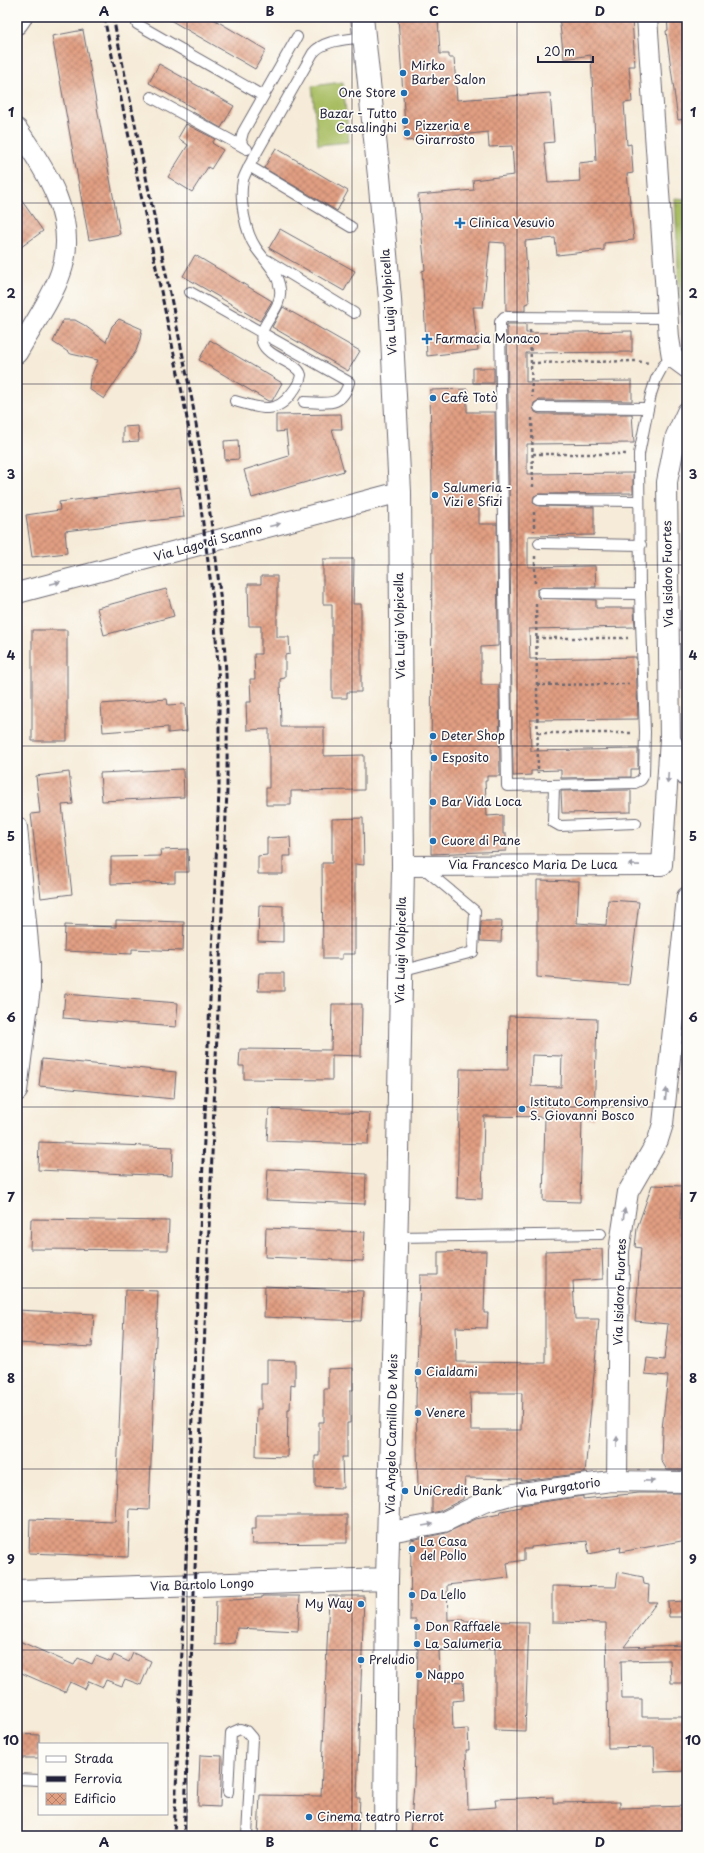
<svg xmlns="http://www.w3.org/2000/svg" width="704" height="1853" viewBox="0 0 704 1853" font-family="'Playpen Sans',sans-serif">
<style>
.grass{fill:url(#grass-tufts);stroke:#65704e}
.pitch{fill:#a8bd62;stroke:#65704e}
.building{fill:url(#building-cross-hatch);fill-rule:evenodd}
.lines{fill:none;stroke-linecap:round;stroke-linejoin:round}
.service-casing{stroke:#6c6872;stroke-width:12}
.minor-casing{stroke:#6c6872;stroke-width:22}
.tertiary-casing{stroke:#6c6872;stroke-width:24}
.path{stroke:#6c6872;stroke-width:2.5;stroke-dasharray:3 3;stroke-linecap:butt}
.service{stroke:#fff;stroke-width:10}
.minor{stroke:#fff;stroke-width:20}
.tertiary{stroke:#fff;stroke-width:22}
.rail{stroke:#22223b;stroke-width:3;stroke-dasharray:6 3;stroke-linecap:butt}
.oneway{fill:#9c9ca7}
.grid{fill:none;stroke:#22223b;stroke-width:1;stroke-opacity:0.55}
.poi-dot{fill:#1f6fb2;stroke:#fdfcf7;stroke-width:1.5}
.labels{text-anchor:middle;stroke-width:3.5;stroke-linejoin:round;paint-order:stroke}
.poi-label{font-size:12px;fill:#22223b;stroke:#fdfcf7;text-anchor:start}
.street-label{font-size:12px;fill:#22223b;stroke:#fdfcf7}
.neatline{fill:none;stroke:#22223b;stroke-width:1.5}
.grid-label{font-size:13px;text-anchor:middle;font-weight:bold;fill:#22223b}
</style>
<defs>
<pattern id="grass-tufts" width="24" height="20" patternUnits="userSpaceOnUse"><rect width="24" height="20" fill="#a8bd62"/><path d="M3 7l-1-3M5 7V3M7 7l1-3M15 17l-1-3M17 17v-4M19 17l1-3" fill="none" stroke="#90a256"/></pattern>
<pattern id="building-cross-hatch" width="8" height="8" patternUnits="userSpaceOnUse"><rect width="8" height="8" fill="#e19f82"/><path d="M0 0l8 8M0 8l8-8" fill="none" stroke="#b6816c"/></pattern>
</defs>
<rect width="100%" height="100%" fill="#fdfcf7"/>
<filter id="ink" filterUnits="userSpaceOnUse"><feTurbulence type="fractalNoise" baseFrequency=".025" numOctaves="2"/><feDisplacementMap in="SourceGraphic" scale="8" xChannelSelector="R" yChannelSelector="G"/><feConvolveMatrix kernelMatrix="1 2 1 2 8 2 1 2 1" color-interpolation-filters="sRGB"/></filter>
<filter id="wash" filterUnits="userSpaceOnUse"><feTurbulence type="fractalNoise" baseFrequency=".012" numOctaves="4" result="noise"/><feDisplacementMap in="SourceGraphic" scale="16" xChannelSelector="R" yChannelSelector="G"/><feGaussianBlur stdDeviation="0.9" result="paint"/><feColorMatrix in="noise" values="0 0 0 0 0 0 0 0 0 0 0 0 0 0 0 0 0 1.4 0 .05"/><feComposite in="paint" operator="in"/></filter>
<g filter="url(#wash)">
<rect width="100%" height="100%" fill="#f6ebd8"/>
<path class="grass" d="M675,198L687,199V347L680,311Z"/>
<path class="pitch" d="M343,82L349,142L318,145L312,86Z"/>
<g id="blocks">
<path class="building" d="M165,17H210L266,50L255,69Z
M398,17H438L440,54H449V58H454L457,100L550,93L554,142L544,143L548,183L580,181L579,163L596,161L591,55L564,59L559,17H632L635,66H629L632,102L624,103L627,145L631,144L633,173L627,174L634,240L604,243V250L557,255L555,238L525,241L529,303L525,304V311H506L505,243L490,242L483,307H473L478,350L427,356L422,271L425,270L418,195L474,190L473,180L514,175L512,146L489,147L488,132L406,141Z
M667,17H687V119L678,120L666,31L668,30Z
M83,30L120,234L89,240L52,36Z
M159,64L234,106L221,128L193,112L195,109L149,83Z
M186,124L215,139L212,143L223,150L211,169L208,167L192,192L168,177L188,145L178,138Z
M276,148L348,191L337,211L264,168Z
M17,194L43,231L17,250Z
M280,229L355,271L344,291L269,248Z
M195,255L272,301L260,321L183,276Z
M283,307L360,351L348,371L272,327Z
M119,319L142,329L140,339L136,351L104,399L89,389L90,379L98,360L71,354L53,342L63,320H75L84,325L106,342L112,326Z
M507,324H526V333L632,331V352L526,353V382L632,381V401L539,400L534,403L533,407L535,412L539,414H632L634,443L527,444V474L633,473V493L539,494L534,496L533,503L539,506L594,507V535L528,536V567L595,566L596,587H543L537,590V596L539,598L596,600V608H634L635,627L529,629L530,659L636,657L638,719L530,720L531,751L638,749V769H631V777L561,778V770L531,771V775L513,776Z
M210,340L282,383L272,401H268L199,360Z
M473,368H494V383H473Z
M467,389V412H495L496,489H479V524H497L498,646L481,647V685H499L500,776H487V781H485L487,816L503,815V834H506V851L431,854L432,488L430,390Z
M341,414L342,429H332L344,471L252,498L244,470L289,456L286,431L276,432V415Z
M138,426L139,441L123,442V427Z
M238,440L239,459L225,460L224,441Z
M180,487L184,517L65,531L67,553L32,557L26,515L60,510L59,502Z
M323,559H354L353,604H361V692H347V698H332V604H323Z
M261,576H277V637H289L290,654L285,655V678L280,679L281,727H324V756L364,755V790L291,791V805H266V788H269V729L247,730L246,702H251L250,679H255L254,654H261V626H249L248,584H261Z
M166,589L174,616L104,635L97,608Z
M32,630H67V741H32Z
M167,699L168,705L185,704L187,731L168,733V727L103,732L101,704Z
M183,769L184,797L102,801L100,773Z
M69,772L73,804L62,805L72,894L41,898L31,814L40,813L36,776Z
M631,790V812L562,813L561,791Z
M363,818L364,865L355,864V954H342V959H323L322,863H332V819Z
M290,837L291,856H283V874H258V856L267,855V838Z
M188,849L189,872H175V882L111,884V857L161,856L160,850Z
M537,880L579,881L577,923L606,925L608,900L639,902L629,985L537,977Z
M259,905L283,906V942L258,941Z
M116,920L184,922L183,951L132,949V954L64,951L65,925L116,927Z
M481,921H502L501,942L480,941Z
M259,973H284V991H258Z
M65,994L178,1003L176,1027L63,1018Z
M332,1004H362L361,1056L332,1055V1080L244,1079V1066H239L240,1049L331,1050Z
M509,1016L597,1019L594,1119L582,1118L580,1202L543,1201L545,1117L484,1116L482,1199L457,1198L460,1069L508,1070ZM532,1055L562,1056L561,1087L531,1086Z
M42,1059L176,1072L174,1099L39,1086Z
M269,1109L370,1113L368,1144L267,1141Z
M39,1142L173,1147L172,1176L38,1170Z
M268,1169L366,1174L365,1204L266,1200Z
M652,1185L682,1186L680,1219H687V1432L684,1470H667L661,1460L662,1429L668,1376L645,1374L647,1358L664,1360L668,1324L635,1321L641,1248L635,1247L637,1228Z
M31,1219L169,1221L168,1250L30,1249Z
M266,1228L365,1232L363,1261L265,1257Z
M602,1249L603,1279L573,1281L575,1319H599L585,1473L521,1481L522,1479L465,1478L463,1499L440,1511L432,1513V1488H418L416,1401L420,1275H438V1252L486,1251L484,1313H488L487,1328L456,1327L457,1362L545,1363V1251ZM470,1393H522L521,1430H471Z
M265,1286L363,1291L361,1321L264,1317Z
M125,1290L158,1291L149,1510L130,1509L128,1557L29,1553L30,1519L115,1522Z
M17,1310L94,1314L92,1347L17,1343Z
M267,1360L295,1361V1385L291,1384L290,1409H288L287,1457L256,1456L257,1409H261V1384H267Z
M353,1368V1390H350V1423H347V1457H342L343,1488L315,1487V1456H319V1422H324V1389H328V1369Z
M639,1493H682V1497H687V1540L620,1552L621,1547L589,1554L587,1541L531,1547V1549H524V1560L507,1563L509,1578L447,1585L448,1620L463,1619L464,1621L529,1622L525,1731L495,1730V1648L439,1650L440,1677H446V1681L463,1682L464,1700L452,1701L453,1730L468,1729L469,1750H466L468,1809L496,1807L495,1799L553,1797V1803L620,1802V1808L687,1806V1836H410L414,1783L418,1649L416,1648V1620H410L411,1540L446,1533L476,1519L500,1514L501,1511L521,1507V1505L583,1496V1499Z
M256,1515H347V1543L252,1544L251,1529H256Z
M618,1572L643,1577L644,1584L649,1585L648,1602H657L624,1647L687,1645V1683H671L670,1660L621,1661L622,1699H642V1717H687V1771L655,1772L654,1747L608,1748L606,1623L552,1622V1586L616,1587Z
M262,1596H300L298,1631L237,1628L235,1643L215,1645L216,1601L262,1598Z
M329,1596H364L357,1798H360L358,1836H258L260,1795L321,1796Z
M687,1601V1617H669L668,1602Z
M17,1640L74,1665L78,1658L92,1664L96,1656L111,1662L114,1655L129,1662L133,1653L151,1661L141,1685L125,1679L122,1686L106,1680L103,1687L89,1681L85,1689L70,1682L65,1692L17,1671Z
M17,1734L39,1735V1758H17Z
M200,1755L222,1756L220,1807L198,1806Z"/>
</g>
</g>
<g filter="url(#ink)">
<use href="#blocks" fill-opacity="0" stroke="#6c6872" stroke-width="1"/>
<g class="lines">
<defs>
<path id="service" d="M137,24L263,96
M151,97L247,149
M243,147L241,140L243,132L297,37
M249,166L351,227
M267,260L354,313
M190,292L349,382C342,409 325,402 304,402
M667,318L504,317L500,322L507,786L635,783L641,780L644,775L645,732L640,594L639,454L651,394L656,379L663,366L672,357
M235,401C257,407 275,416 291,394C296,388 300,382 301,375C298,362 267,358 262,342C257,325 283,310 280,289C278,272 265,261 256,248C245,232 239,199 243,180C244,176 247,171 249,166L313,53C325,39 347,40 364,37
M539,407L648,408
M539,500L639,501
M539,543L641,545
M543,593L640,594
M554,785L553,822L560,826L636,823
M400,971L473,952L475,911L422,867
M396,1237L601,1234
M17,1779L39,1780
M228,1792L231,1733L240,1729L246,1731L252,1738L247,1836"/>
<path id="minor" d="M647,17L669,338L672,357L687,368
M17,24L22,17
M17,129C46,170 79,220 61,272C53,297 30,330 17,353
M17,593L400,492
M672,743L687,777
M17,827L30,964V988L17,1091
M403,866L662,865L670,739L667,482L676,436L687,412
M617,1481L619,1251L628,1192L658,1140L663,1124L687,897
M390,1532L444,1522L482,1503L514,1494L611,1481L687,1482"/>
<path id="tertiary" d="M362,17L379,176L390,299L400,492L403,866L397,1211L387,1579L385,1836
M17,1591L387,1579"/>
</defs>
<use href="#service" class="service-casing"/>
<use href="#minor" class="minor-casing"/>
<use href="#tertiary" class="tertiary-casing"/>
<path class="path" d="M530,330L532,397
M531,363L636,361L649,363
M532,418L533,489
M533,454H626
M534,512V531
M535,556V583
M536,604L538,773
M536,638H628
M537,685L629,684
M538,733H631"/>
<use href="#service" class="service"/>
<use href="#minor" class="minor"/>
<use href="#tertiary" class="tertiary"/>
<path class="rail" d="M104,17L184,402L196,470L213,600L217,650L219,687V791L174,1836
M113,17L192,400C206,484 220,570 225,656C228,701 227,745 227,790L184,1836"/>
</g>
<defs><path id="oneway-solid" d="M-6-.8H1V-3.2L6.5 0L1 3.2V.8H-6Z"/></defs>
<g class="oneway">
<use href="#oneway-solid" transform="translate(275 525) rotate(-15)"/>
<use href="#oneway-solid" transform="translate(55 583) rotate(-15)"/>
<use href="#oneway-solid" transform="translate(668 778) rotate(93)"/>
<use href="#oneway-solid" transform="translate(634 865) rotate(-179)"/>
<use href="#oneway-solid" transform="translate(666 1094) rotate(-84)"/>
<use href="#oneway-solid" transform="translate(624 1214) rotate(-82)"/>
<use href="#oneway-solid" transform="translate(617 1442) rotate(-90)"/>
<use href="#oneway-solid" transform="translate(649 1481) rotate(1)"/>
<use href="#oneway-solid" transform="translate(428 1525) rotate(-10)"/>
</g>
</g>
<path class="grid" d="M187,17V1836M352,17V1836M517,17V1836M17,203H687M17,384H687M17,565H687M17,746H687M17,926H687M17,1107H687M17,1288H687M17,1469H687M17,1650H687"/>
<g class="poi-dot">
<circle cx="403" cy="73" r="4"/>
<circle cx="404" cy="93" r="4"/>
<circle cx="405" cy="121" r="4"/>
<circle cx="407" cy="133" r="4"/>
<path d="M458 217h4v4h4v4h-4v4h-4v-4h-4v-4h4z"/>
<path d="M425 333h4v4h4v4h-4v4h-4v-4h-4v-4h4z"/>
<circle cx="433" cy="398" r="4"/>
<circle cx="435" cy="495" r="4"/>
<circle cx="433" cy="736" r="4"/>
<circle cx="434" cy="758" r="4"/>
<circle cx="433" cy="802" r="4"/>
<circle cx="433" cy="841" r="4"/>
<circle cx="522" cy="1109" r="4"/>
<circle cx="418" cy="1372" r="4"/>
<circle cx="418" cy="1413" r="4"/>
<circle cx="405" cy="1491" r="4"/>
<circle cx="412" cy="1549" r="4"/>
<circle cx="412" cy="1595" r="4"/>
<circle cx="361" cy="1604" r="4"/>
<circle cx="417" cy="1627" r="4"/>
<circle cx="417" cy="1644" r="4"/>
<circle cx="361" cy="1660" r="4"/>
<circle cx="419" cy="1675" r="4"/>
<circle cx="309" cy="1817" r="4"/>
</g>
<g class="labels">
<g class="poi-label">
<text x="411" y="70">Mirko<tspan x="411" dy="14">Barber Salon</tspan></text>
<text x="396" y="97" text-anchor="end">One Store</text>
<text x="397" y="118" text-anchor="end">Bazar - Tutto<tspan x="397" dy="14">Casalinghi</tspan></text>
<text x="415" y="130">Pizzeria e<tspan x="415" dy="14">Girarrosto</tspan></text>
<text x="469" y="227">Clinica Vesuvio</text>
<text x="435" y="343">Farmacia Monaco</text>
<text x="441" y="402">Cafè Totò</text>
<text x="443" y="492">Salumeria -<tspan x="443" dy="14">Vizi e Sfizi</tspan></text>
<text x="441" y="740">Deter Shop</text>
<text x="442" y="762">Esposito</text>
<text x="441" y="806">Bar Vida Loca</text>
<text x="441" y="845">Cuore di Pane</text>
<text x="530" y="1106">Istituto Comprensivo<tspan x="530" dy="14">S. Giovanni Bosco</tspan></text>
<text x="426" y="1376">Cialdami</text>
<text x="426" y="1417">Venere</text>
<text x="413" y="1495">UniCredit Bank</text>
<text x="420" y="1546">La Casa<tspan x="420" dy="14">del Pollo</tspan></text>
<text x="420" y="1599">Da Lello</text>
<text x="353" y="1608" text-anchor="end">My Way</text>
<text x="425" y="1631">Don Raffaele</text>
<text x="425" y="1648">La Salumeria</text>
<text x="369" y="1664">Preludio</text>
<text x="427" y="1679">Nappo</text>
<text x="317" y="1821">Cinema teatro Pierrot</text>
</g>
<g class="street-label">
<text transform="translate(389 302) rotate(-94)" y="4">Via Luigi Volpicella</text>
<text transform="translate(208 543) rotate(-15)" y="4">Via Lago di Scanno</text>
<text transform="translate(668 574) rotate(-91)" y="4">Via Isidoro Fuortes</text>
<text transform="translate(400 626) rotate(-91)" y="4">Via Luigi Volpicella</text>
<text x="533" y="869">Via Francesco Maria De Luca</text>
<text transform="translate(401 950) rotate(-89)" y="4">Via Luigi Volpicella</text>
<text transform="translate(620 1292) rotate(-88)" y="4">Via Isidoro Fuortes</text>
<text transform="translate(392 1434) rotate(-89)" y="4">Via Angelo Camillo De Meis</text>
<text transform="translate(559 1488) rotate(-8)" y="4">Via Purgatorio</text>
<text transform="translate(202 1585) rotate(-2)" y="4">Via Bartolo Longo</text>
</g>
</g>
<rect width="704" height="1853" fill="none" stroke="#fdfcf7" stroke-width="44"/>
<rect x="38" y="1743" width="130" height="72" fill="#fdfcf7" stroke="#a5a5ac"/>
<rect x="46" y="1756" width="20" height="6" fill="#ffffff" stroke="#a5a5ac"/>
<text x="74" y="1763" font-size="12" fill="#22223b">Strada</text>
<rect x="46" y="1776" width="20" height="6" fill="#22223b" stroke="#a5a5ac"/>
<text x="74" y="1783" font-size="12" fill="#22223b">Ferrovia</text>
<rect x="46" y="1793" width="20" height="12" fill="url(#building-cross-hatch)" stroke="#a5a5ac"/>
<text x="74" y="1803" font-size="12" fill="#22223b">Edificio</text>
<path d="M538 56v6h55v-6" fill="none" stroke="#22223b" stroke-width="2"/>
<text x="544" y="56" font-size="12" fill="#22223b" stroke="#fdfcf7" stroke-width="3" paint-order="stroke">20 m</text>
<rect x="22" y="22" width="660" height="1809" class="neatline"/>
<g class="grid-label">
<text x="104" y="16">A</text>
<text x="270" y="16">B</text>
<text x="434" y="16">C</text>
<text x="600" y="16">D</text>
<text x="11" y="117">1</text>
<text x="693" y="117">1</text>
<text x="11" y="298">2</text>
<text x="693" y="298">2</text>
<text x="11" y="479">3</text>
<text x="693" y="479">3</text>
<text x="11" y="660">4</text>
<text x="693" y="660">4</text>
<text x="11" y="841">5</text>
<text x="693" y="841">5</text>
<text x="11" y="1022">6</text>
<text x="693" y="1022">6</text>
<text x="11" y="1202">7</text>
<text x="693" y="1202">7</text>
<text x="11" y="1383">8</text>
<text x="693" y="1383">8</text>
<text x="11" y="1564">9</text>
<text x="693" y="1564">9</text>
<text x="11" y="1745">10</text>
<text x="693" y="1745">10</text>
<text x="104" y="1847">A</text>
<text x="270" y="1847">B</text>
<text x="434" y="1847">C</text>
<text x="600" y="1847">D</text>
</g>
</svg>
